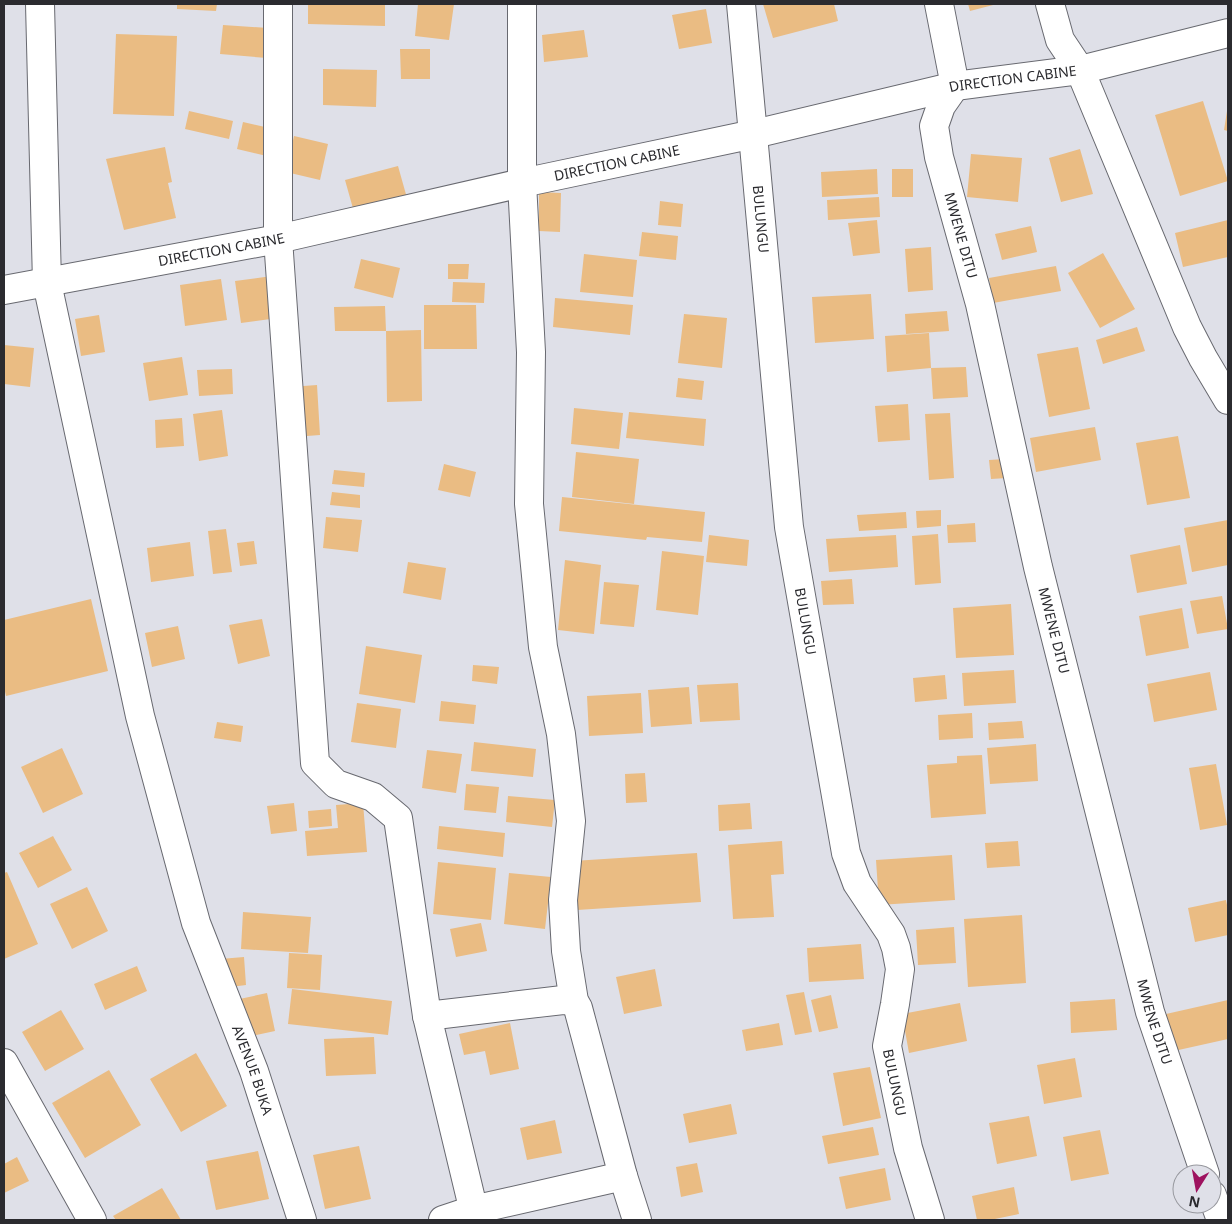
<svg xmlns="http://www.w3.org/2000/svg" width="1232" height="1224" viewBox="0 0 1232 1224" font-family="'Noto Sans',sans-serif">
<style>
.building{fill:#eabc83}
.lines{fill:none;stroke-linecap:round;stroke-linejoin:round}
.minor-casing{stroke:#686970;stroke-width:30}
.minor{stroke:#fff;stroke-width:28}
.labels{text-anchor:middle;stroke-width:4;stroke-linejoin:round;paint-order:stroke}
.street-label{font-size:14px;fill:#2b2b2f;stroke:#dfe0e8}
</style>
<rect width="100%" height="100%" fill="#dfe0e8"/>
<path class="building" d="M177,4H217L216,11L177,9Z
M308,4H385V26L308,24Z
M418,4H454L449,40L415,36Z
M763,4H834L838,21L773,38Z
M968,4H997L970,11Z
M706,9L712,43L679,49L672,15Z
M223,25L268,28L267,58L220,54Z
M584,30L588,57L544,62L542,35Z
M116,34L177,36L174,116L113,114Z
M400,49H430V79H401Z
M323,69L377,70L376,107L323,105Z
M1203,101L1228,181L1180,196L1155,115Z
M189,111L233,121L229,139L185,129Z
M1227,111H1228V131L1224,130Z
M243,122L278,130L271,157L237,149Z
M294,136L328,144L320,180L286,172Z
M165,147L172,182L168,183L176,218L124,230L106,159Z
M1080,149L1093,194L1061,202L1049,158Z
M971,154L1022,158L1018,202L967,197Z
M398,166L407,198L354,212L345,180Z
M877,169L878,194L822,197L821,172Z
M892,169H913V197H892Z
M539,192L561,193L560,232L539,231Z
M879,197L880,217L828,220L827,200Z
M660,201L683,204L681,227L658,225Z
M877,220L880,253L853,256L848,223Z
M1228,220V257L1183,267L1175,233Z
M1031,226L1037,252L1002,260L995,234Z
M642,232L678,236L676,260L639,256Z
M931,247L933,290L908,292L905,249Z
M1103,253L1135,309L1100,328L1068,273Z
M584,254L637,260L633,297L580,292Z
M361,259L400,268L393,298L354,288Z
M448,264H469L468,279H448Z
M1056,266L1061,291L993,303L989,278Z
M272,276L278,318L241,323L235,281Z
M221,279L227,320L185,326L180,285Z
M453,282L485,283L484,303L452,302Z
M871,294L874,339L815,343L812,297Z
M555,298L633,305L630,335L553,327Z
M424,305H476L477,349H424Z
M385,306L386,331H335L334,307Z
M947,311L949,331L906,334L905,314Z
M684,314L727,318L722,368L678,363Z
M99,315L105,352L81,356L75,319Z
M1137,327L1145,351L1103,364L1096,340Z
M421,330L422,401L387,402L386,331Z
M929,333L931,368L887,372L885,336Z
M4,345L34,348L30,387L4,384Z
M1078,347L1090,409L1049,417L1037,354Z
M182,357L188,395L149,401L143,363Z
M966,367L968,397L933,399L931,368Z
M232,369L233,394L199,396L197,370Z
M678,378L704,381L702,400L676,397Z
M317,385L320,435L294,437L290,387Z
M908,404L910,440L878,442L875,406Z
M574,408L623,413L619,449L571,444Z
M222,410L228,456L199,461L193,414Z
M629,412L706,419L704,446L626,438Z
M950,413L954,478L929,480L925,414Z
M182,418L184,446L156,448L155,420Z
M1095,427L1101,460L1036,472L1030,438Z
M1178,436L1190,498L1147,505L1136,443Z
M576,452L639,459L634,504L572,497Z
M1005,459L1007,478L991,479L989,460Z
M444,464L476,472L470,497L438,490Z
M334,470L365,473L364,487L332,484Z
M332,492L360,495V508L330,505Z
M562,497L705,512L702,542L647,537L646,540L559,531Z
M941,510V526L917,528L916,511Z
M906,512L907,528L859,531L857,515Z
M326,517L362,520L358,552L323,548Z
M1228,520V565L1192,572L1184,528Z
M975,523L976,542L948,543L947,525Z
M226,529L232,572L213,574L208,531Z
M938,534L941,583L915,585L912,536Z
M709,535L749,540L747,566L706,562Z
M896,535L898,567L829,572L826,539Z
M254,541L257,564L240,566L237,543Z
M190,542L194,576L151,582L147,548Z
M1180,545L1187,584L1137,593L1130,555Z
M662,551L704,556L698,615L656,610Z
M565,560L601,565L594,634L558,630Z
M408,562L446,568L441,600L403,593Z
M852,579L854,604L823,605L821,581Z
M604,582L639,585L634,627L600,624Z
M1222,596L1228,629L1197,634L1190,601Z
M91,599L108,671L6,696L4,687V620Z
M1011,604L1014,655L956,658L953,608Z
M1182,608L1189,648L1146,656L1139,616Z
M262,619L270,656L238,664L229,625Z
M178,626L185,659L152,667L145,633Z
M366,646L422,655L415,703L359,694Z
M473,665L499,667L497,684L472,681Z
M1014,670L1016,703L964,706L962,673Z
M1210,672L1217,710L1154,722L1147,684Z
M945,675L947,699L915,702L913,678Z
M738,683L740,720L700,722L697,685Z
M689,687L692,724L651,727L648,690Z
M641,693L643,733L589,736L587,696Z
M441,701L476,705L474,724L439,721Z
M357,703L401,709L396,748L351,742Z
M972,713L973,738L939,740L938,715Z
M1022,721L1024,738L989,740L988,723Z
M217,722L243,726L241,742L214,738Z
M474,742L536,749L533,777L471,771Z
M1036,744L1038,781L990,784L987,748Z
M62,748L83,794L43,813L21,767Z
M427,750L462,754L456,793L422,788Z
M982,755L986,814L931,818L927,765L957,763V756Z
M1216,764L1227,825L1200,830L1189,768Z
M645,773L647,802L626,803L625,774Z
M466,784L499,787L496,813L464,810Z
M508,796L555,800L552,827L506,822Z
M294,803L297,831L271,834L267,806Z
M363,803L367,852L307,856L305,831L338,828L336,805Z
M750,803L752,829L719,831L718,805Z
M331,809L332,826L309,828L308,811Z
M439,826L505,833L503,857L437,849Z
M53,836L72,870L38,888L19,853Z
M782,841L784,874L771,875L774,917L733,919L728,845Z
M1018,841L1020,866L987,868L985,843Z
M697,853L701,902L577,910L573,861Z
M952,855L955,900L879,905L876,860Z
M438,862L496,868L491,920L433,914Z
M7,872L38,944L4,959V873Z
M509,873L551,877L545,929L504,924Z
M87,887L108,931L72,949L50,904Z
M1226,900L1228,910V935L1195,942L1188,908Z
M243,912L311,917L308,953L241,949Z
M1022,915L1026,983L968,987L964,919Z
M481,923L487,951L456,957L450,929Z
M954,927L956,963L918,965L916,930Z
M861,944L864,979L809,982L807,948Z
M289,953L322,955L320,990L287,988Z
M244,957L246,985L223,988L220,959Z
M137,966L147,991L105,1010L94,984Z
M655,969L662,1006L624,1014L616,977Z
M292,989L392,1001L388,1035L288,1024Z
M804,992L812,1032L795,1035L786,995Z
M267,993L275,1031L242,1038L235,1000Z
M831,995L838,1028L819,1032L811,1000Z
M1115,999L1117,1030L1071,1033L1070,1002Z
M1228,1000V1039L1174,1051L1166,1014Z
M960,1003L967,1041L909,1053L902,1014Z
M61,1010L84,1049L45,1071L22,1032Z
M510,1023L519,1069L490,1075L485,1051L464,1055L459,1034Z
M779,1023L783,1045L746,1051L742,1030Z
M374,1037L376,1074L326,1076L324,1039Z
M196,1053L227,1106L181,1132L150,1079Z
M1075,1058L1082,1097L1044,1104L1037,1065Z
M870,1067L881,1118L843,1126L833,1073Z
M109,1070L141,1125L85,1158L52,1103Z
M731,1104L737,1134L689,1143L683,1114Z
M1029,1116L1037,1156L997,1164L989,1123Z
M555,1120L562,1153L527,1160L520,1128Z
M873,1127L879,1155L828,1164L822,1136Z
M1100,1130L1109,1174L1071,1181L1063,1137Z
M359,1146L371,1199L325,1209L313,1155Z
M258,1151L269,1199L216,1210L206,1161Z
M17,1157L29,1181L4,1193V1164Z
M697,1163L703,1192L681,1197L676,1167Z
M885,1168L891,1200L846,1209L839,1177Z
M1014,1187L1019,1214L990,1220H977L972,1196Z
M162,1188L181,1220H116L113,1216Z"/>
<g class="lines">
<defs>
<g id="minor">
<path id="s1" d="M40,4L47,283L140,716L196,923L254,1071L302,1220"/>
<path d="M278,4V239L315,763L336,784L373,797L398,818L427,1016"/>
<path d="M522,4V183L531,352L529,504L543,647L561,734L571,821L563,900L566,951L574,1001L578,1008L623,1176L637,1220"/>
<path id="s2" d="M741,4L789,527L846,853L857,883L891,934L896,948L900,969L895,1004L887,1046L908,1148L930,1220"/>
<path id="s3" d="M939,4L955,86L941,106L934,126L939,157L980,304L1038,567L1150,1012L1205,1174"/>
<path d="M1050,4L1060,40L1080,70L1187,327L1203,358L1228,400"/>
<path id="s4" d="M4,290L278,239L522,183L754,134L955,86L1080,70L1228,33"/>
<path d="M4,1063L92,1220"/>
<path d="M1212,1195L1221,1220"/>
<path d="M443,1220L473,1210L623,1176"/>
<path d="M476,1220L427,1016L563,1000L574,1001"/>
</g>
</defs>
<use href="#minor" class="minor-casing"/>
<use href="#minor" class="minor"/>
</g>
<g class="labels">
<g class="street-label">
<text dy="5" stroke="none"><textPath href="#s4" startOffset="1031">DIRECTION CABINE</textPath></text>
<text dy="5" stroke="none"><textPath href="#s4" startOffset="626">DIRECTION CABINE</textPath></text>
<text dy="5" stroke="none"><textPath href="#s2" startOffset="216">BULUNGU</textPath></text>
<text dy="5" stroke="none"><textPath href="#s3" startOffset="242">MWENE DITU</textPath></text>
<text dy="5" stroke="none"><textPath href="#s4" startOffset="221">DIRECTION CABINE</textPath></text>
<text dy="5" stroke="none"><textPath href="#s2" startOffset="621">BULUNGU</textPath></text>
<text dy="5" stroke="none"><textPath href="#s3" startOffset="648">MWENE DITU</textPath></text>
<text dy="5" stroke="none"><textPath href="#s3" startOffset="1052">MWENE DITU</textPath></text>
<text dy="5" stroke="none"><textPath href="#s1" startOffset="1094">AVENUE BUKA</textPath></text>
<text dy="5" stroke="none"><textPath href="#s2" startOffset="1101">BULUNGU</textPath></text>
</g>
</g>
<rect width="1232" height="1224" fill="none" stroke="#2b2b2f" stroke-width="10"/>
<g transform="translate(1197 1189) rotate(191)"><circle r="24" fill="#dfe0e8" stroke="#97989e"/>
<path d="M0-4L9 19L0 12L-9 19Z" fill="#9e125f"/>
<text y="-8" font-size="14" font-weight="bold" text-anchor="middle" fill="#2b2b2f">N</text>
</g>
</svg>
